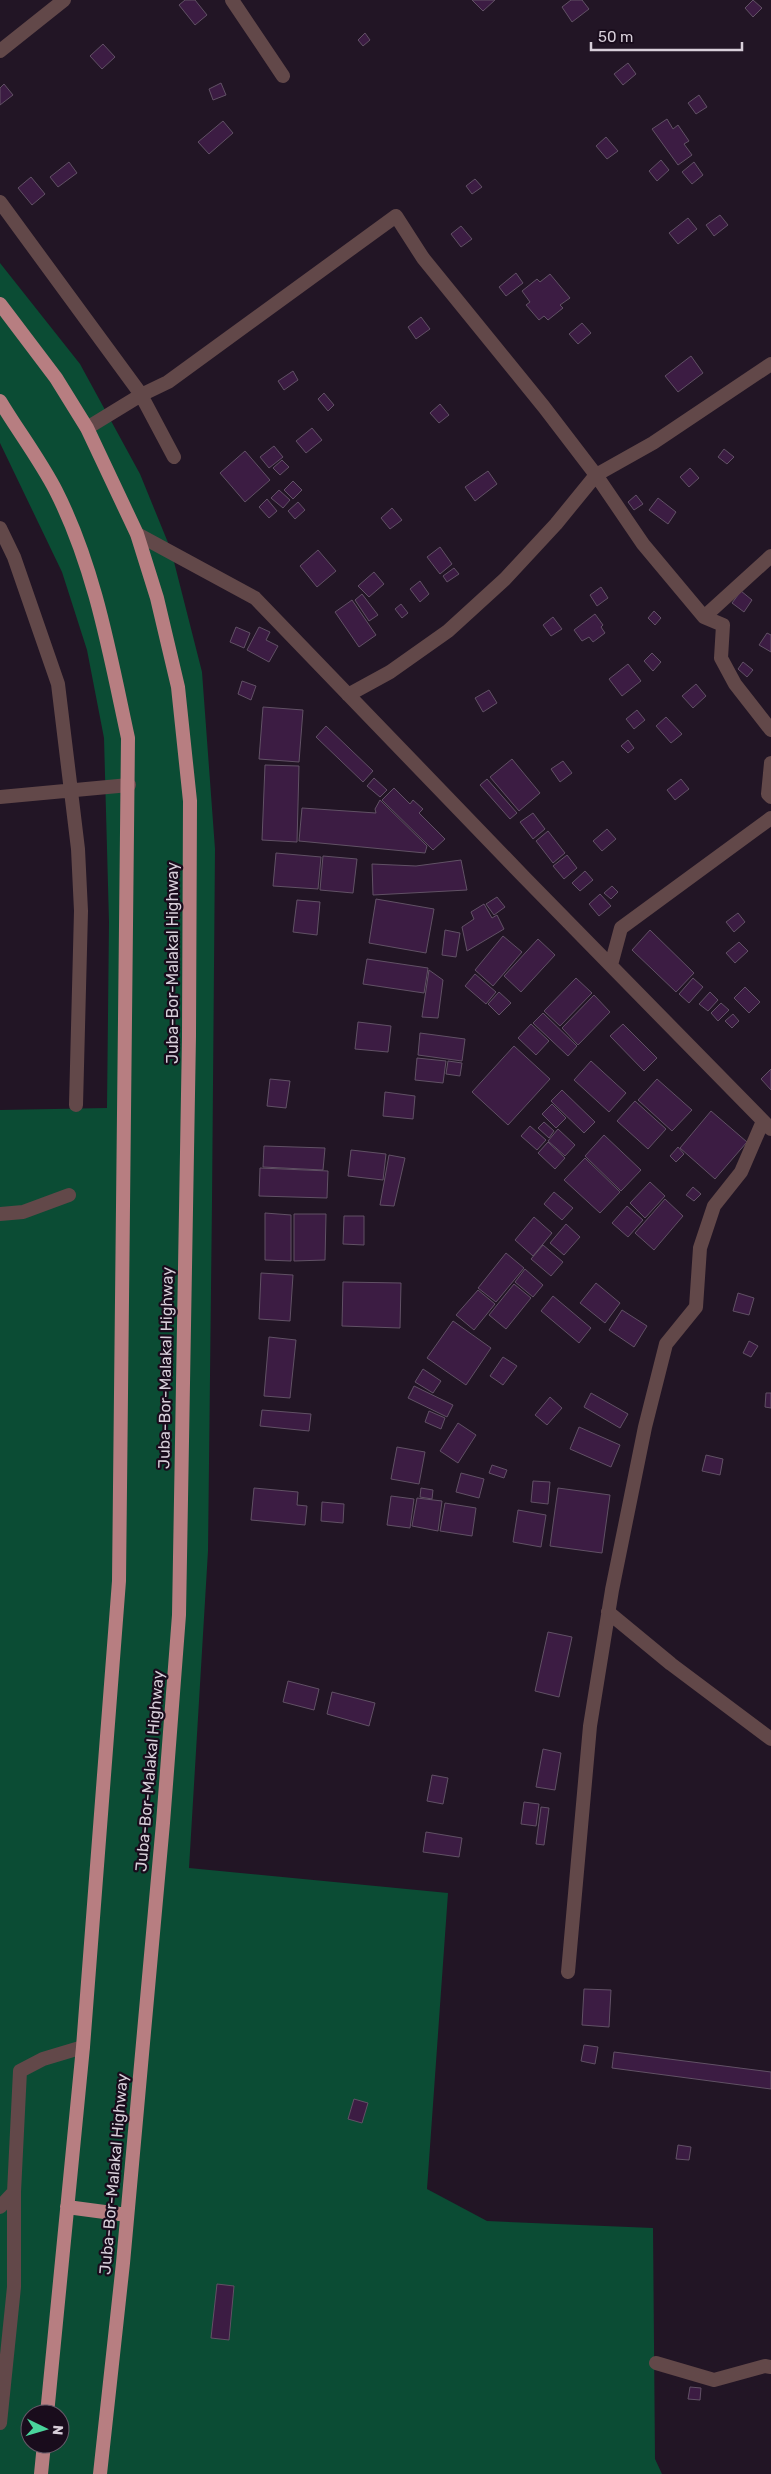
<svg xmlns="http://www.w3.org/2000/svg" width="771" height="2474" viewBox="0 0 771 2474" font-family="Rubik,sans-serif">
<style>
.green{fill:#0b4c34;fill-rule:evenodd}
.building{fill:#3c1c43;stroke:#615165}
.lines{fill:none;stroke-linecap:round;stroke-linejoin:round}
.minor{stroke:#624849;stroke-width:14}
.trunk{stroke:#b77e81;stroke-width:14}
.labels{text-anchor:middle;stroke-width:4.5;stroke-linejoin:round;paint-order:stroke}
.street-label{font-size:16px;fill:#d8cfda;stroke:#190c1c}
</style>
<rect width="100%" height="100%" fill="#221525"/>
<path class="green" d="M0,263L80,364L140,474L171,550L202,672L215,849L212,1202L208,1551L189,1868L448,1893L427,2189L487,2221L653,2228L655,2459L662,2474H0V1110L107,1108L109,922L104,738L87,650L62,572L0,443ZM30,2414H60V2444H30Z"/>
<path class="building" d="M185,0H195L207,15L195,25L179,5Z
M472,0H495L483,11Z
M571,0H582L589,9L572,22L562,7Z
M753,0L762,8L753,17L745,8Z
M365,33L370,40L363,46L358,40Z
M103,44L115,57L102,69L90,56Z
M628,63L636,74L623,85L614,74Z
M221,83L226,95L213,100L209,89Z
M4,84L13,95L0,105V88Z
M699,95L707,107L696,114L688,103Z
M667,119L673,129L678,125L689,141L684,144L692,155L678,165L652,129Z
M223,121L233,133L209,154L198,142Z
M606,137L618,151L607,159L596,146Z
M661,160L669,170L657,181L649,171Z
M69,162L77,173L58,187L50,177Z
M694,162L703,175L692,184L682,172Z
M31,177L45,194L32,205L18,188Z
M475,179L482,187L472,194L466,186Z
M720,215L728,225L714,236L706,225Z
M688,218L697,229L678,244L669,233Z
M461,226L472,239L461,247L451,234Z
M516,273L523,283L506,296L499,287Z
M550,274L570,298L560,305L563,308L548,320L544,316L539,320L526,305L530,302L522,291L537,279L540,282Z
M421,317L430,329L416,339L408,327Z
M582,323L591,333L578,344L569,334Z
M691,356L703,373L678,392L665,376Z
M293,371L298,380L284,390L278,381Z
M324,393L334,405L328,411L318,399Z
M440,404L449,415L439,423L430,413Z
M312,428L322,440L306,453L296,441Z
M274,446L283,457L269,468L260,457Z
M724,449L734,457L727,464L718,457Z
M245,451L270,480L245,502L220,473Z
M282,460L289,467L280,475L273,468Z
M690,468L699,478L689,487L680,477Z
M488,471L497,484L475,501L465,487Z
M293,481L302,490L293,499L284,490Z
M279,490L290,500L283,508L271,498Z
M636,495L643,504L634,510L628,502Z
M658,498L676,512L668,524L649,510Z
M267,499L277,511L269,518L259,507Z
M298,502L305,510L295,519L288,511Z
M392,508L402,520L390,529L381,518Z
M440,547L452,564L440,574L427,557Z
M318,550L336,571L317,587L300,566Z
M454,568L459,574L447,582L443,576Z
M374,572L384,584L369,597L358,586Z
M420,581L429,594L420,602L410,589Z
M601,587L608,598L597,606L590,595Z
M741,591L752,600L744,612L732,603Z
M362,594L378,615L369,621L355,600Z
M352,600L376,635L359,647L335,612Z
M401,604L408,613L402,618L395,609Z
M654,611L661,618L655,625L648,618Z
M595,614L603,625L601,627L605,633L593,642L589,637L582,641L574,630Z
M553,617L562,629L551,636L543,625Z
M236,627L250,633L244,648L230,642Z
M259,627L270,632L266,640L278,646L269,662L247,650Z
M767,633L771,635V652L759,645Z
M652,653L661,662L653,671L644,661Z
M743,662L753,670L747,677L738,669Z
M628,664L641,681L622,696L609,679Z
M242,681L256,686L251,700L238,694Z
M696,684L706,696L693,708L682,696Z
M489,690L497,703L483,712L475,698Z
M263,707L303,710L299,762L259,759Z
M637,710L645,720L634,729L626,719Z
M666,717L682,734L671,743L656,726Z
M326,726L373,771L363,782L316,737Z
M628,740L634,748L628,753L621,746Z
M512,759L540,793L519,811L490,777Z
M563,761L572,773L560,782L551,769Z
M265,765L299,766L297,842L262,840Z
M374,778L387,790L380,797L367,786Z
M487,779L517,813L510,819L480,785Z
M681,779L689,789L675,800L667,790Z
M394,788L410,804L413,800L423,809L419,813L445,839L433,850L382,800Z
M380,800L427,846L425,853L299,841L302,808L376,813L375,809Z
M533,813L545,829L533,839L520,822Z
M607,829L616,839L602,851L593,841Z
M548,831L565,853L553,863L536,841Z
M276,853L321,857L318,889L273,886Z
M567,855L577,868L564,879L553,866Z
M323,856L357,859L353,893L320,890Z
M461,860L467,890L373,895L372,864L416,866Z
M585,871L593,880L580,891L572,883Z
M612,886L618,892L611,899L604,893Z
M600,894L611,906L599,916L589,904Z
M497,897L505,907L494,915L486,904Z
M376,899L434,909L426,953L369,943Z
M297,900L320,902L317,935L293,932Z
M484,904L492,918L497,915L504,929L467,951L462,927L474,919L471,912Z
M738,913L745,922L734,932L726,922Z
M445,930L460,933L456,957L442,955Z
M650,930L694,973L676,992L632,950Z
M503,936L522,952L493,986L475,970Z
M538,939L555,955L521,992L504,976Z
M739,942L748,951L735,963L726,953Z
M367,959L428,968L424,993L363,984Z
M429,970L443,980L438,1018L422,1017Z
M475,974L496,992L486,1004L465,986Z
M576,978L592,993L560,1026L544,1011Z
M693,978L703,987L689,1003L679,994Z
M745,987L760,1002L749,1013L734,998Z
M499,992L511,1003L499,1015L488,1004Z
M710,992L718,1000L708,1011L699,1004Z
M594,995L610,1012L578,1045L562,1028Z
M721,1003L729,1010L718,1021L711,1013Z
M543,1013L577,1046L568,1056L533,1023Z
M733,1014L739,1021L732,1028L725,1021Z
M358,1022L391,1026L388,1052L355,1049Z
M531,1024L549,1041L536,1055L518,1038Z
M623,1024L657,1058L644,1071L610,1036Z
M420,1033L465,1039L462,1061L418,1055Z
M514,1046L550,1079L508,1125L472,1092Z
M417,1058L446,1061L443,1083L415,1080Z
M448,1061L462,1063L460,1076L446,1074Z
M591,1061L626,1093L609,1112L574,1080Z
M771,1069V1090L761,1079Z
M270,1079L290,1081L286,1108L267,1106Z
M657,1079L692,1110L672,1131L638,1100Z
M562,1090L595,1122L584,1133L551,1101Z
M385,1092L415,1096L413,1119L383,1116Z
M635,1101L666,1129L648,1149L617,1121Z
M552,1104L566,1118L556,1128L542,1114Z
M711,1111L747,1142L715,1179L680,1148Z
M544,1122L554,1131L549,1138L538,1128Z
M530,1126L546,1140L537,1150L521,1136Z
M558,1129L575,1145L565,1156L548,1141Z
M604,1135L641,1170L621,1191L585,1156Z
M548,1142L565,1158L555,1169L538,1153Z
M264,1146L325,1148L323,1170L263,1167Z
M678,1147L684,1154L676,1162L670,1156Z
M351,1150L386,1154L383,1180L348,1176Z
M389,1155L405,1158L394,1206L380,1205Z
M585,1158L620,1192L600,1213L564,1180Z
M260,1168L328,1171L327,1198L259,1196Z
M650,1182L665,1196L645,1218L630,1203Z
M693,1187L701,1194L694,1201L686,1195Z
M554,1192L573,1208L562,1220L544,1204Z
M665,1199L683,1216L654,1250L635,1233Z
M627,1206L643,1220L628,1237L612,1223Z
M265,1213L291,1215V1261L265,1260Z
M294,1214H326L325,1260L294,1261Z
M344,1216H364V1245L343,1244Z
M534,1217L552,1233L533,1256L515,1240Z
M566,1224L580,1237L564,1255L550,1243Z
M543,1245L563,1262L551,1276L531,1259Z
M506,1253L524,1268L496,1302L478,1288Z
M525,1269L543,1285L533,1297L515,1282Z
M261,1273L293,1275L290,1321L259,1319Z
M343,1282L401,1283L400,1328L342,1326Z
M596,1283L620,1303L605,1323L580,1303Z
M514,1284L531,1298L506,1329L489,1315Z
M478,1290L495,1304L474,1330L456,1315Z
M738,1293L754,1298L749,1315L733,1311Z
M553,1296L591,1328L579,1343L541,1311Z
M622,1310L647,1326L634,1347L609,1330Z
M453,1321L491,1348L466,1385L427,1358Z
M269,1337L296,1340L290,1398L264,1396Z
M749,1341L758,1346L751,1357L743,1353Z
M503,1357L517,1366L503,1385L490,1376Z
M423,1369L441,1381L433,1393L415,1382Z
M414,1386L453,1405L447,1417L408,1398Z
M591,1393L628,1414L620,1428L584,1407Z
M766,1393H771V1408L765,1407Z
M550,1397L562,1408L547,1425L535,1415Z
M262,1410L311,1414L309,1431L260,1426Z
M429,1411L445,1418L441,1429L425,1422Z
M458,1423L476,1435L458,1463L440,1451Z
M579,1427L620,1445L611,1467L570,1449Z
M397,1447L425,1452L419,1484L391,1479Z
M706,1455L723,1459L720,1475L702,1471Z
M492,1465L507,1470L504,1478L489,1473Z
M461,1473L484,1479L479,1498L456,1492Z
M533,1481L550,1482L548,1504L531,1502Z
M254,1488L298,1492L297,1505L307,1506L305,1525L251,1520Z
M421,1488L433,1490L432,1499L420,1497Z
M558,1488L610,1495L602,1553L550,1546Z
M391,1496L414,1499L410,1528L387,1525Z
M417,1498L442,1501L438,1531L412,1526Z
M322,1502L344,1504L343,1523L321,1521Z
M445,1503L476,1508L472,1536L440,1531Z
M518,1510L546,1515L541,1547L513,1542Z
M548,1632L572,1637L559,1697L535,1691Z
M288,1681L319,1689L314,1710L283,1702Z
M332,1692L375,1703L369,1726L327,1714Z
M543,1749L561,1753L555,1790L536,1787Z
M432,1775L448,1778L443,1804L427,1801Z
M524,1802L539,1804L536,1826L521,1824Z
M541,1807L549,1808L544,1845L536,1844Z
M426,1832L462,1838L459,1857L423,1852Z
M584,1989L611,1990L609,2027L582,2025Z
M584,2045L598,2047L595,2064L581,2061Z
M614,2052L771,2072V2089L612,2068Z
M354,2099L368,2103L362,2123L348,2119Z
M678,2145L691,2147L689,2160L676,2159Z
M217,2284L234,2286L229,2340L211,2338Z
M690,2387L701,2388L700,2400L688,2399Z"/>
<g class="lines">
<path class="minor" d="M232,0L283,76
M0,51L64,0
M0,202L140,393L174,457
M87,428L141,395L168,382L396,216L423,258L544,407L596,475L643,544L704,617
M0,528L14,557L58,684L78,849L81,911L76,1105
M137,534L255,598L524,877L771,1129
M771,556L704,617L723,625L721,658L735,684L771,730
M348,695L390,672L448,631L505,579L556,524L596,475L653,443L771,364
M771,763L768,794L771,797
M0,797L129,785
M611,965L621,928L771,818
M0,1214L23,1212L69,1195
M608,1612L671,1664L771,1739
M568,1972L590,1726L612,1590L645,1427L666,1344L696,1307L700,1248L714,1206L741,1172L763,1121
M0,2207L14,2192
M656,2363L714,2380L765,2366L771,2367
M0,2423L14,2287V2192L20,2071L43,2059L83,2047"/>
<path class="trunk" d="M0,304L56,378L87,428L137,534L157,598L178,687L190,801L189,1036L179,1615L163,1823L123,2263L100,2474
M0,401C18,431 40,460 56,491C95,568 110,655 128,738L119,1581L83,2047L47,2414
M67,2207L127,2215
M41,2474L44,2444"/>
</g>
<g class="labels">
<g class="street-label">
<text transform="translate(172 963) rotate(-90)" y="6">Juba-Bor-Malakal Highway</text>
<text transform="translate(165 1368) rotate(-89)" y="6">Juba-Bor-Malakal Highway</text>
<text transform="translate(149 1771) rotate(-85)" y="6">Juba-Bor-Malakal Highway</text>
<text transform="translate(113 2174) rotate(-85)" y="6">Juba-Bor-Malakal Highway</text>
</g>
</g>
<g transform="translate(45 2429) rotate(95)"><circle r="24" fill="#190c1c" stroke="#655a68"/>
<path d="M0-4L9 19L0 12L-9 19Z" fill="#4ad49c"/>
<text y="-8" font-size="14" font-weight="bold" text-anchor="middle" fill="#d8cfda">N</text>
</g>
<path d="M591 42v8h151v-8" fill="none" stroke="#d8cfda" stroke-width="2.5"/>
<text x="598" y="42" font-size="15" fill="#d8cfda" stroke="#190c1c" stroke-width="4" paint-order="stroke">50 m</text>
</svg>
